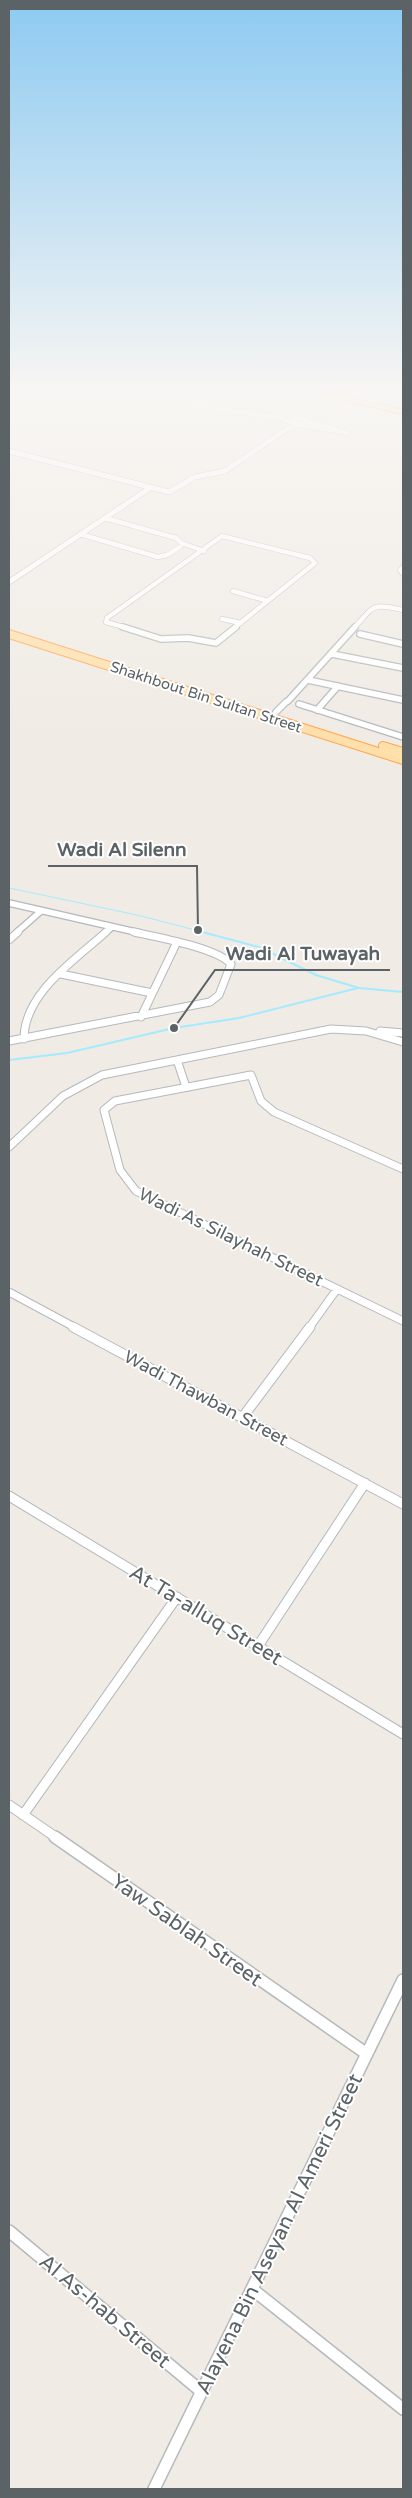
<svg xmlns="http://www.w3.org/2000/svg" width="412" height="2498" viewBox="0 0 412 2498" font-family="'Varela Round',sans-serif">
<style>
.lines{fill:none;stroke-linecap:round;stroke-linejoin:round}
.stream-far1{stroke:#a5ebff;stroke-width:1}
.stream{stroke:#a5ebff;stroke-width:2}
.minor-far4-casing{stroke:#b5b9bc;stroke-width:5.5}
.minor-far3-casing{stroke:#b5b9bc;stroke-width:8}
.minor-far2-casing{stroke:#b5b9bc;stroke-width:9}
.minor-far1-casing{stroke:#b5b9bc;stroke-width:11}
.minor-casing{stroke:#b5b9bc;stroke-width:14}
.tertiary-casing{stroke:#b5b9bc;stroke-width:6}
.primary-far1-casing{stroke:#ffa74f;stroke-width:8}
.primary-casing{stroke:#ffa74f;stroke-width:10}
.trunk-casing{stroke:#f47300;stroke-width:3}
.minor-far4{stroke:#fff;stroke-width:4.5}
.minor-far3{stroke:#fff;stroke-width:5.5}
.minor-far2{stroke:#fff;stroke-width:7}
.minor-far1{stroke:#fff;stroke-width:9}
.minor{stroke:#fff;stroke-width:11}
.tertiary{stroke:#fff;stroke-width:5}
.primary-far1{stroke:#ffdfaa;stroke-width:6}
.primary{stroke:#ffdfaa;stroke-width:8}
.trunk{fill:#ffd49b;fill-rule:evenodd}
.labels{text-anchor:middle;stroke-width:4;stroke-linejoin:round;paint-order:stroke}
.far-street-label{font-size:15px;fill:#5c6366;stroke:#fff}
.street-label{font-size:18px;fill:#5c6366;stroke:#fff}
.near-street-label{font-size:21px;fill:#5c6366;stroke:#fff}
.leader{fill:none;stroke:#5c6366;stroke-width:2}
.callout-dot{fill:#5c6366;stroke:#fff;stroke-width:2}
.callout-label{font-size:19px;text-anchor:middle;font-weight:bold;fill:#5c6366;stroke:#fff;stroke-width:4;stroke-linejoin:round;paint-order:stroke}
</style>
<rect width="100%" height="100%" fill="#f0ebe4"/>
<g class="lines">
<path class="stream-far1" d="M9,888L137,915L207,933"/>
<path class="stream" d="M202,932L259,947L316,975L359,988L403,992
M9,1060L67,1053L174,1028L239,1018L358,988"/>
<defs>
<path id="minor-far4" d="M303,425L348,433L307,421
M105,518L176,538L183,544
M80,534L158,557L167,555L180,547
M184,544L204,551
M403,567L400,570L403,574
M233,591L268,601
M222,619L241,623
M127,628L106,622L107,618L222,536L310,558L315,563L234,628
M354,628C375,605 371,603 403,610"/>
<path id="minor-far3" d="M123,627L161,639L188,638L216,643L236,627
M360,634L403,644
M332,654L403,668
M308,680L403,700
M288,701L355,627
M299,704L403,737
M317,710L338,686
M276,712L286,702
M9,903L140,933
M16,933L41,911
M105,933L111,928"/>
<path id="minor-far2" d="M9,940L18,932
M61,974L152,993
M141,1017L177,942
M380,1031L403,1033
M24,1039C24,993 75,960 106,932
M9,1041L210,1002L219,995L231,964C217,948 157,937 134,932
M177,1060L186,1087
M9,1147L63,1096L102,1075L331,1029L366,1031L403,1042
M403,1169L274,1112L261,1101L251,1075L115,1101L104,1110L120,1170L136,1191L403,1321
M9,1292L76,1328
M309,1328L337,1289"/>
<path id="minor-far1" d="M73,1327L403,1504
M242,1418L310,1327
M9,1496L403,1734
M258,1646L365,1483
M9,1805L57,1838
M23,1815L177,1597"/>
<path id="minor" d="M55,1837L367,2054
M9,2231L202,2392
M252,2289L403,2409
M154,2489L403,1980"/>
<path id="tertiary" d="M145,392L162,396
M156,392L210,404L196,406L192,404L196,401
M201,400L218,392
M205,407L281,418L290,422
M295,418L304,419L307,422L300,425L290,422Z
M9,451L169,492L195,477L225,471L287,429L298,425
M9,582L150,488"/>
<path id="primary-far1" d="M308,392L329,396"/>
<path id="primary" d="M9,634L403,760
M383,746L403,752"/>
<path id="trunk" d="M311,392H323L403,410V414Z"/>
</defs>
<use href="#minor-far4" class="minor-far4-casing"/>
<use href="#minor-far3" class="minor-far3-casing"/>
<use href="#minor-far2" class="minor-far2-casing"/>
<use href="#minor-far1" class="minor-far1-casing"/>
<use href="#minor" class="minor-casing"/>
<use href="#tertiary" class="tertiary-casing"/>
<use href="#primary-far1" class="primary-far1-casing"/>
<use href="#primary" class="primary-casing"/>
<use href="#trunk" class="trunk-casing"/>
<use href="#minor-far4" class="minor-far4"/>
<use href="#minor-far3" class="minor-far3"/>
<use href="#minor-far2" class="minor-far2"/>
<use href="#minor-far1" class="minor-far1"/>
<use href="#minor" class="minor"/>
<use href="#tertiary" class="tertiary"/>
<use href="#primary-far1" class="primary-far1"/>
<use href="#primary" class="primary"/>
<use href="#trunk" class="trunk"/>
</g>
<linearGradient id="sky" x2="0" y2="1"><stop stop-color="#8dcaf1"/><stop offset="0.53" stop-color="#f8f6f3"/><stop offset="1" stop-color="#f8f6f3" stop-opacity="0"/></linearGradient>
<rect width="412" height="742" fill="url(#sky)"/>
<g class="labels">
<g class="far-street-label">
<text transform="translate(206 697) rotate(18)" y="5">Shakhbout Bin Sultan Street</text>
</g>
<g class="street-label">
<text transform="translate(231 1237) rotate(26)" y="6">Wadi As Silayhah Street</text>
<text transform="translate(206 1398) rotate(28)" y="6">Wadi Thawban Street</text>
</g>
<g class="near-street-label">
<text transform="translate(206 1615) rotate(31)" y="7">At Ta-alluq Street</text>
<text transform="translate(187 1930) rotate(35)" y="7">Yaw Sablah Street</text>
<text transform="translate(279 2234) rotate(-64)" y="7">Alayena Bin Aseyan Al Ameri Street</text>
<text transform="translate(105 2311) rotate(40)" y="7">Al As-hab Street</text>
</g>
</g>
<path class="leader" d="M198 930L197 866H48M174 1028L215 970H390"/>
<g class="callout-dot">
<circle cx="198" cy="930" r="5"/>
<circle cx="174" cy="1028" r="5"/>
</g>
<g class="callout-label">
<text x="122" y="856">Wadi Al Silenn</text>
<text x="303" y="960">Wadi Al Tuwayah</text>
</g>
<rect width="412" height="2498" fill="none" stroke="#5c6366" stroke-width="20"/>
</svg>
